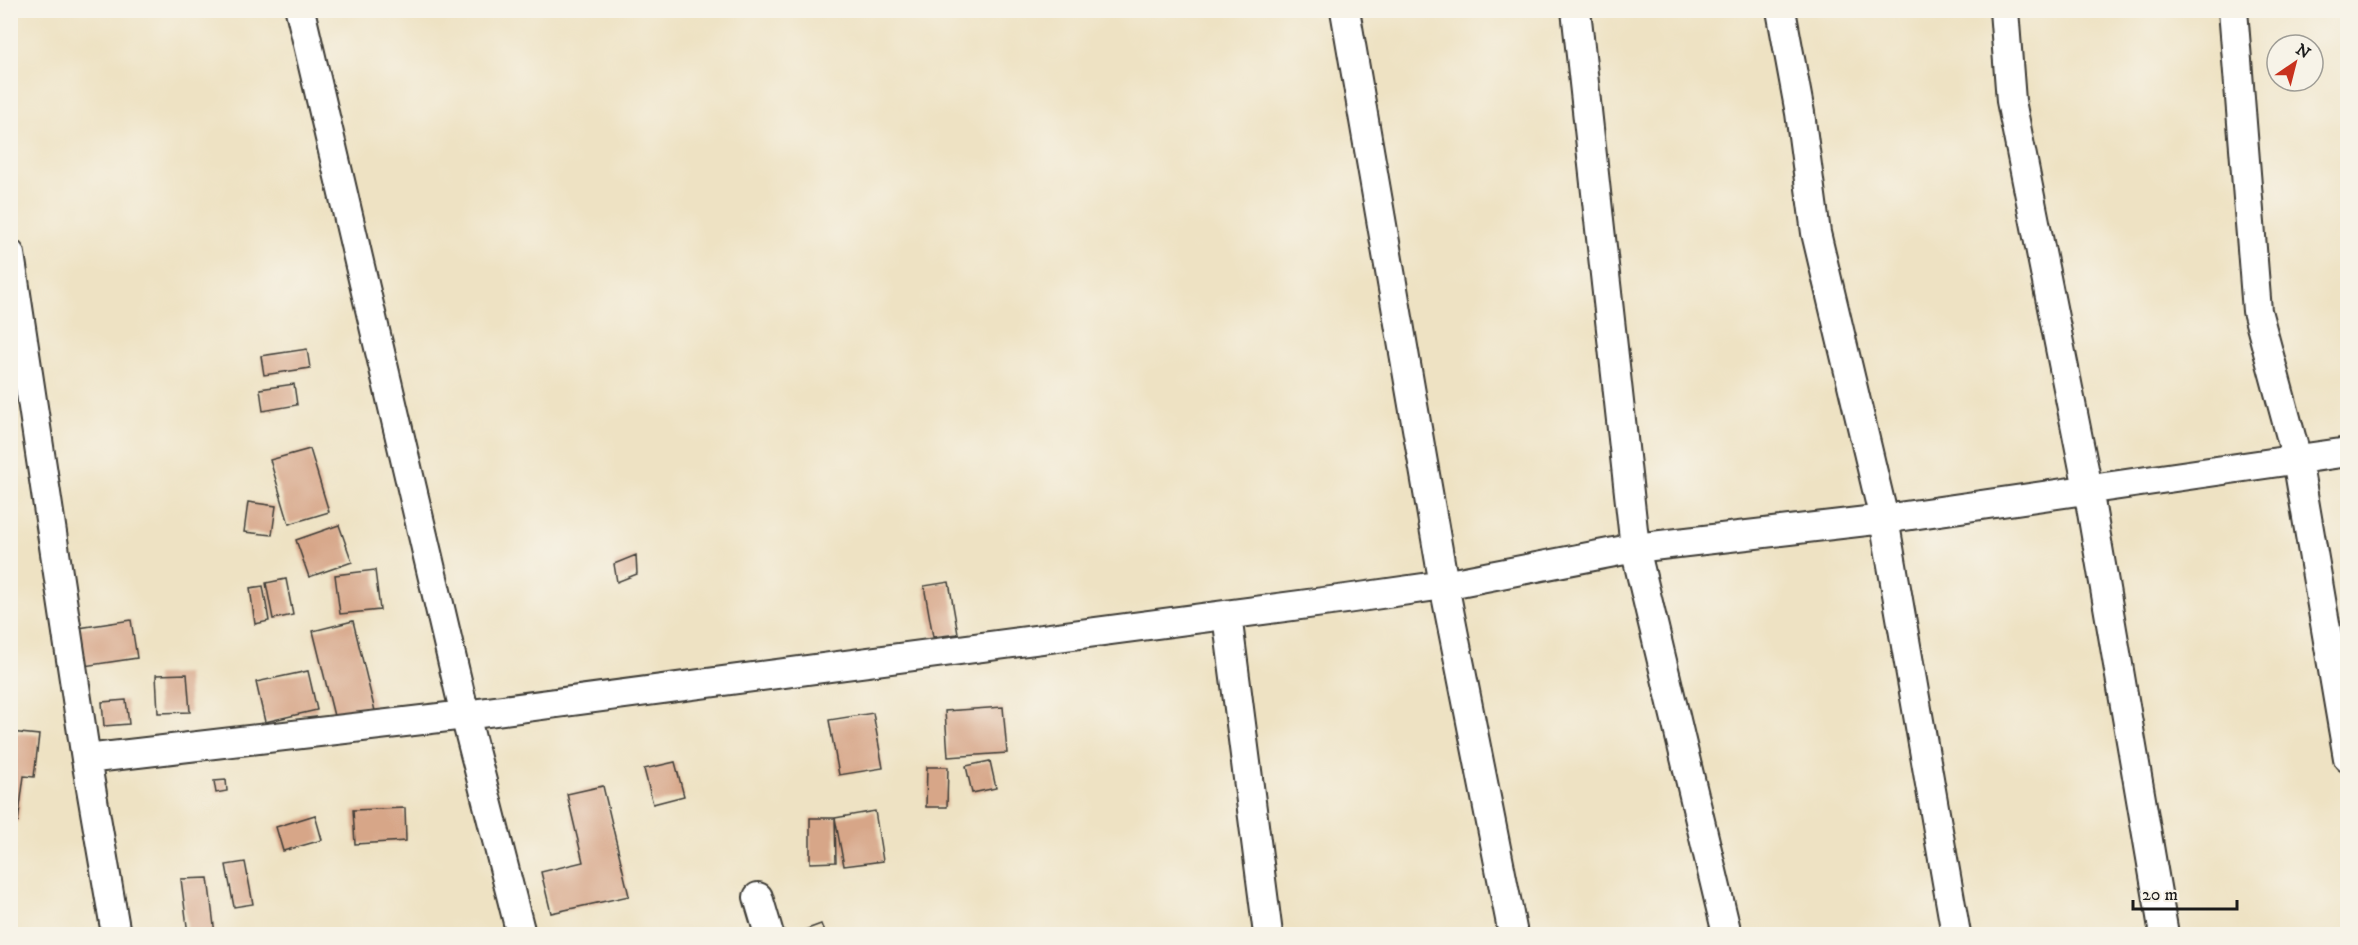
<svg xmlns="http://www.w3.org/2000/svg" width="2358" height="945" viewBox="0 0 2358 945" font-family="'IM FELL DW Pica',serif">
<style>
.building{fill:#d7a688}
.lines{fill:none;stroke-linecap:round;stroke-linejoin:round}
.minor-casing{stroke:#3c3a35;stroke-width:32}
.minor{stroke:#fff;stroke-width:28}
</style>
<rect width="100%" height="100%" fill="#f7f3e8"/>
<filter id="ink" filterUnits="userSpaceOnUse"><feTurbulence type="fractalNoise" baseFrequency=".0167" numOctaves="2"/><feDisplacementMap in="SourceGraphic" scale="12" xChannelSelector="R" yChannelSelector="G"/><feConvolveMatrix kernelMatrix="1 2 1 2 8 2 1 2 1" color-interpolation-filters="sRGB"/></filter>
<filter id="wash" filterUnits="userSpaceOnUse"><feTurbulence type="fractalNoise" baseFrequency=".008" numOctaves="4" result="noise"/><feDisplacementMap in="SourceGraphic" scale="24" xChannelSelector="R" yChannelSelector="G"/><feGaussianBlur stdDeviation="1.35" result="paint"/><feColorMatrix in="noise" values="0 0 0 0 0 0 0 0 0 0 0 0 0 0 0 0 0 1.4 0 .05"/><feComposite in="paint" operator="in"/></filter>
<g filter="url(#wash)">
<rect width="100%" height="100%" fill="#eee2c3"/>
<g id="blocks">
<path class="building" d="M307,349L310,368L264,375L261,356Z
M294,384L297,405L263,411L260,389Z
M310,449L329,512L289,524L270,460Z
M248,502L276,506L272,535L244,532Z
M339,525L352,562L309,577L296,540Z
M636,555L637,574L617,582L614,564Z
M375,570L380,610L340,614L335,575Z
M286,579L293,615L273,619L266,583Z
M949,582L958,634L933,637L924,586Z
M263,586L269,621L255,624L250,588Z
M131,620L137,658L84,666L79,628Z
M353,621L376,715L336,724L313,631Z
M308,671L317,710L265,722L256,682Z
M187,674L190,712L158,713L156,675Z
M126,700L129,724L104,726L102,702Z
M1003,707L1007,753L948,757L945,711Z
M873,713L883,768L839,775L829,720Z
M10,732L39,735L34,777L24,776L18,822L10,821Z
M990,761L996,788L972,793L966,766Z
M675,762L684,796L653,804L644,769Z
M927,767H948L947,807H926Z
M226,780L227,791L216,793L214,781Z
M603,786L629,896L551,913L541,872L583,862L567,794Z
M405,808L406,841L355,844L353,810Z
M875,811L883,861L844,866L835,818L836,862L810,863V818H835Z
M315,815L322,840L283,851L276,827Z
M245,862L253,904L234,907L226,865Z
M208,878L215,934H188L181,879Z
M821,924L825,934H794Z"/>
</g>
</g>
<g filter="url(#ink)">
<use href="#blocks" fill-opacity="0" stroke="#3c3a35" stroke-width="1.5"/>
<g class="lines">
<defs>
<path id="minor" d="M300,10L465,715L521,934
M1345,10L1444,585L1513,934
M1576,10L1635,548L1727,934
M1781,10L1800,113L1816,233L1884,519L1956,934
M2004,10L2011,101L2088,489L2164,934
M2233,10L2257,311L2297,459L2348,758
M10,254L86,759L116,934
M1227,615L1268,934
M86,759L465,715L1346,599L1444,585L1635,548L1884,519L2348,452
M758,897L769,934"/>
</defs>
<use href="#minor" class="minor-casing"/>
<use href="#minor" class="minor"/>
</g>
</g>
<rect width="2358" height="945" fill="none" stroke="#f7f3e8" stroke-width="36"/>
<g transform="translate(2295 63) rotate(35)"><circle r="28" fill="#f7f3e8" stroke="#9f9d96" stroke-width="1.5"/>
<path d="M0-4.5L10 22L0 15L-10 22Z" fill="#c8321e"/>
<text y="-9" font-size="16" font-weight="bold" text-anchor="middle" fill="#1c1c1c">N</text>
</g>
<path d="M2133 900v9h104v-9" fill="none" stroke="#1c1c1c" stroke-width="3"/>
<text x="2142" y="900" font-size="18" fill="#1c1c1c" stroke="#f7f3e8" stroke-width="4.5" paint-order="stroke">20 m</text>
</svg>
